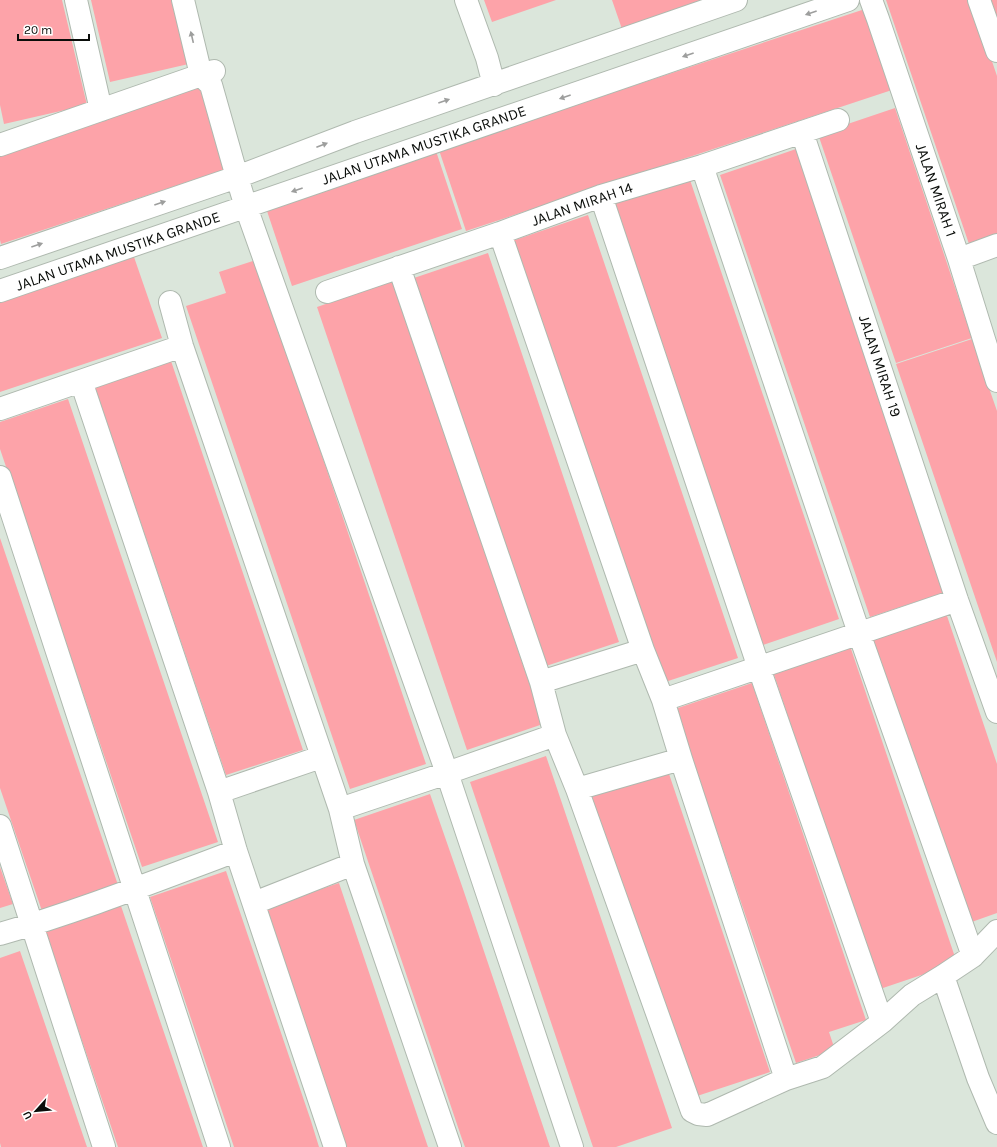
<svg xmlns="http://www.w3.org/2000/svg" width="997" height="1147" viewBox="0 0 997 1147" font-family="Karla,sans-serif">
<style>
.building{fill:#fda3a9}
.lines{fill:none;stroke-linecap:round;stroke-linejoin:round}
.minor-casing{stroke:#afb9af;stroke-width:24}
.minor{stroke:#fff;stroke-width:22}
.oneway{fill:#9d9e9d}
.labels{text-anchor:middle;stroke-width:3.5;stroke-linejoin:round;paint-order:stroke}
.street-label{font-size:15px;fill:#0a0d0a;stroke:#fff}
</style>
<rect width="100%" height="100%" fill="#dbe6db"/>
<path class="building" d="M0,0H62L87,105L4,124L0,105Z
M91,0H178L193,63L110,82Z
M484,0H556L492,22Z
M612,0H708L622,29Z
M886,0H971L997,76V234L969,244Z
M988,0H997V24Z
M868,8L895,89L466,231L439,150Z
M202,86L229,168L1,244L0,240V154Z
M895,108L972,338L896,363L818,134Z
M435,148L462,229L292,286L265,205Z
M796,149L946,592L870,617L720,175Z
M689,177L839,619L763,645L612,202Z
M588,215L738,658L662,683L512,241Z
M488,253L619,642L543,667L411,279Z
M134,257L162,338L0,392V302Z
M256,260L426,764L350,789L186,306L226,293L219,272Z
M393,281L543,724L467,750L317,307Z
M972,339L997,411V662L896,364Z
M171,361L303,750L226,775L95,387Z
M68,399L218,842L142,867L0,449V422Z
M0,538L118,885L42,911L0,788Z
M946,613L997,764V913L966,924L870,638Z
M849,643L957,963L880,989L772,669Z
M752,683L866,1020L829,1032L835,1050L796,1063L675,709Z
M546,756L672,1128L616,1147H593L470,782Z
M667,768L770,1072L694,1097L591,794Z
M430,794L463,889L550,1147H465L462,1139L354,820Z
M0,867L13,904L0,908Z
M226,871L311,1121L319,1147H234L182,992L150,897Z
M339,883L388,1029L428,1147H343L262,909Z
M121,906L203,1147H118L77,1026L45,931Z
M20,951L32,986L87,1147H1L0,1143V958Z"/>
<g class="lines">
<defs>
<path id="minor" d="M76,0L101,110
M183,0L201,75L211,85L237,177L246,207L447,773L572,1147
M466,0L487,58L494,85
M871,0L878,19L959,259L997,381
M979,0L997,51
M802,132L957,600L997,712
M0,145L201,75L214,71
M702,166L859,633L973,956
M601,196L759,668L882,1022
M500,233L643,650L663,700L681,759L786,1079
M0,258L237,177L355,132L736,0
M959,259L997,245
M399,267L541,682L555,735L577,789L692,1111L698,1114L707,1115L786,1079L823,1067L882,1022L912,995L943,976L973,956L997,931
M0,291L848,0
M327,292L500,233L601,196L702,166L838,120
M170,302L182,346L340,809L353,864L450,1147
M81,381L219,792L236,851L335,1147
M0,409L182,346
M0,477L219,1147
M541,682L643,650
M663,700L957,600
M577,789L681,759
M219,792L321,757
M340,809L447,773L555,735
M0,826L104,1147
M254,903L353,864
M0,934C80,911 158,880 236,851
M943,976L978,1078L997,1123"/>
</defs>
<use href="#minor" class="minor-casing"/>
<use href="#minor" class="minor"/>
</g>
<defs><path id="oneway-solid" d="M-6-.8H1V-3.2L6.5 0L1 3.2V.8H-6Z"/></defs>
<g class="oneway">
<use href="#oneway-solid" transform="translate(811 13) rotate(161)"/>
<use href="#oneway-solid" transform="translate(192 37) rotate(-103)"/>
<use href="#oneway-solid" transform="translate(688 55) rotate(161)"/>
<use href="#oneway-solid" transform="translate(565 97) rotate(161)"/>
<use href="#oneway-solid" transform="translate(444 101) rotate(-19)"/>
<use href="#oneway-solid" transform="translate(322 145) rotate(-21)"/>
<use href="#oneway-solid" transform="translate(297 190) rotate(161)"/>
<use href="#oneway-solid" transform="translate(160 203) rotate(-19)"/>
<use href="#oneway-solid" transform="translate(37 245) rotate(-19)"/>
</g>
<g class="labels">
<g class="street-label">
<text transform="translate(424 145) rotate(-19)" y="5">JALAN UTAMA MUSTIKA GRANDE</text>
<text transform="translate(936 190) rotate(71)" y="5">JALAN MIRAH 1</text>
<text transform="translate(582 204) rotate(-19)" y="5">JALAN MIRAH 14</text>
<text transform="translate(118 251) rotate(-19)" y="5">JALAN UTAMA MUSTIKA GRANDE</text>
<text transform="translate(880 366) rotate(72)" y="5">JALAN MIRAH 19</text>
</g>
</g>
<g transform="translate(36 1111) rotate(243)" stroke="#ffffff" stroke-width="3" paint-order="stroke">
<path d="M0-3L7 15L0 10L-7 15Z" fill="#0a0d0a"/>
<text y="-6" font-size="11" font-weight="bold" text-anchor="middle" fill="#0a0d0a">U</text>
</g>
<path d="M18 34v6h71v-6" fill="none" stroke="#0a0d0a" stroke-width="2"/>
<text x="24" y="34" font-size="12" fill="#0a0d0a" stroke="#ffffff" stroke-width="3" paint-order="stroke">20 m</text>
</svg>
